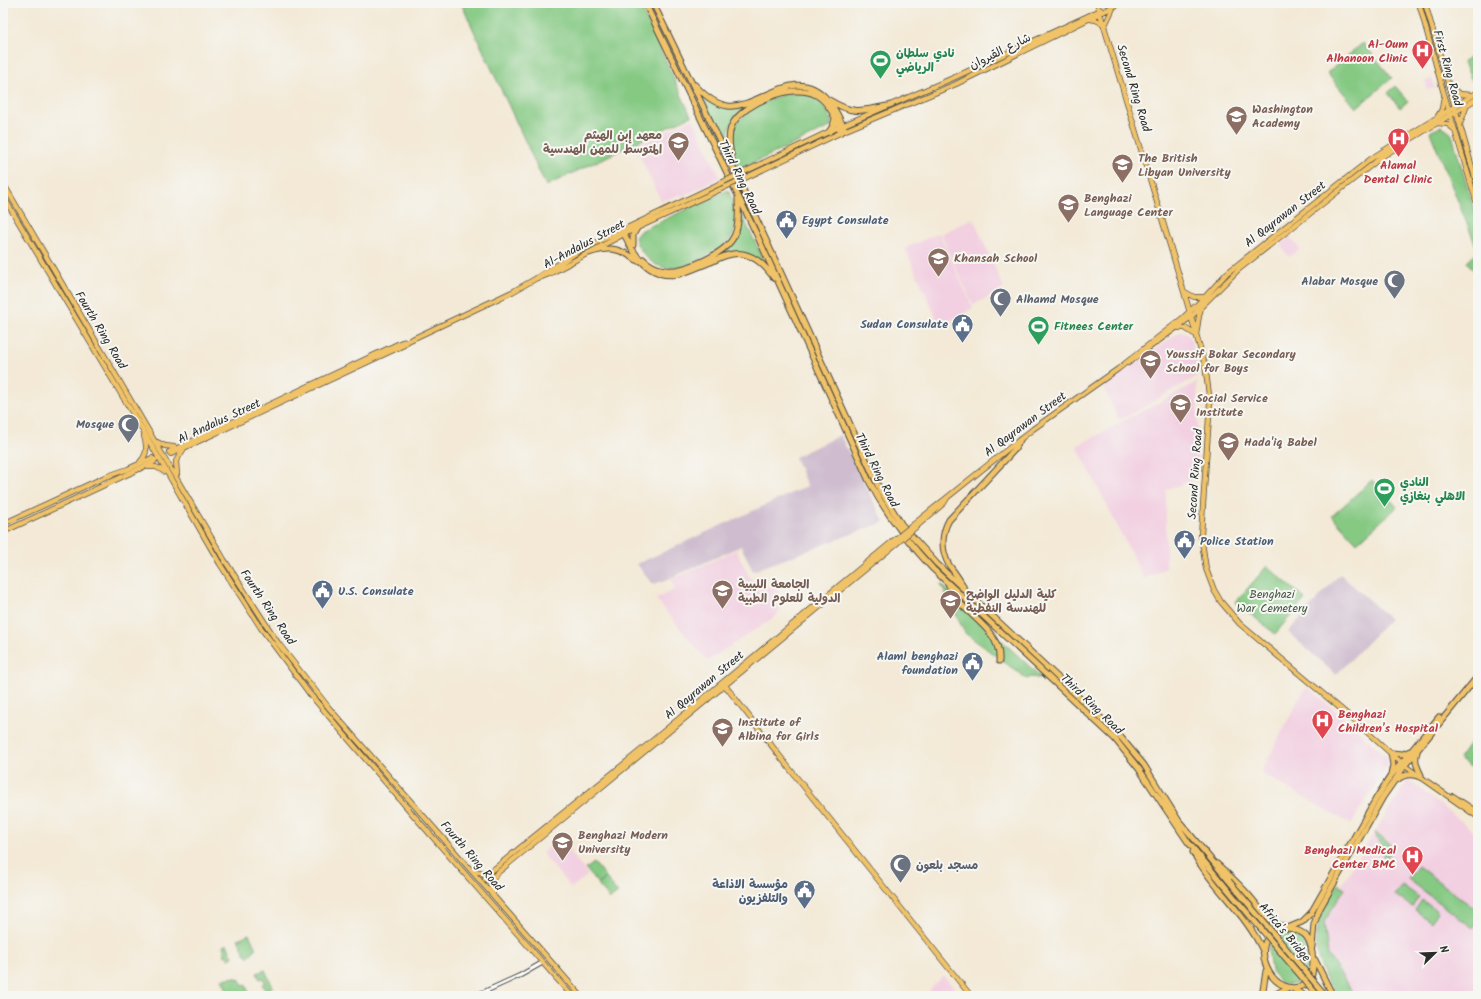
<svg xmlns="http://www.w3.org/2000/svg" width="1481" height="999" viewBox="0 0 1481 999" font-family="Kalam,'Playpen Sans Arabic',sans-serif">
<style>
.built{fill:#f2cfe1}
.industrial{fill:#cfbdcf}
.green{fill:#85c983;stroke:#587a57}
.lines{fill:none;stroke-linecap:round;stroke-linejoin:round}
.minor-casing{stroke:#494845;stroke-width:5.5}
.major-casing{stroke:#494845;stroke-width:6}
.highway-casing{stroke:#494845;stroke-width:7}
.minor{stroke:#fff;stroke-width:3.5}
.major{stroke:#f1c369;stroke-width:4.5}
.highway{stroke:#f1c369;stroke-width:5}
.major-bridge-casing{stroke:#494845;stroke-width:6;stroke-linecap:butt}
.highway-bridge-casing{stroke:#494845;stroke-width:7;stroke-linecap:butt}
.major-bridge{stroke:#f1c369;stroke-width:4.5}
.highway-bridge{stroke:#f1c369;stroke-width:5}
.labels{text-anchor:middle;stroke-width:4;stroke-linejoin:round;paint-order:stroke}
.health-label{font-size:12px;font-weight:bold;fill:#be3a42;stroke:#f6f6f2;text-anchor:end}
.street-label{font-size:12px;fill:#2b2b2b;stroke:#f6f6f2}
.leisure-label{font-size:12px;font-weight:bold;fill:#27864d;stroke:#f6f6f2;text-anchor:start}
.education-label{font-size:12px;font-weight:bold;fill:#785e54;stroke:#f6f6f2;text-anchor:start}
.service-label{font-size:12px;font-weight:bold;fill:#4e5e75;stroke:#f6f6f2;text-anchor:start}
.worship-label{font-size:12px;font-weight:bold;fill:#5b616d;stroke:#f6f6f2;text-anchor:end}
.park-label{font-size:12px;fill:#465a45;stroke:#f6f6f2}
</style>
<rect width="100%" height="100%" fill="#f6f6f2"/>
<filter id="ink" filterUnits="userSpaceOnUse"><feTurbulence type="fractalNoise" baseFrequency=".025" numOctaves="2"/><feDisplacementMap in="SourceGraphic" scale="8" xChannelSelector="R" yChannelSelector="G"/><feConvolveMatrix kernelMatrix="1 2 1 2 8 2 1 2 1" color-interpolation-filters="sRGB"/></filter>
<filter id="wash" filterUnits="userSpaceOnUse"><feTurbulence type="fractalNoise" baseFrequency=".012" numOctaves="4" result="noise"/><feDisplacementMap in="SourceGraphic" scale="16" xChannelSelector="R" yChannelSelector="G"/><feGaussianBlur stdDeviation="0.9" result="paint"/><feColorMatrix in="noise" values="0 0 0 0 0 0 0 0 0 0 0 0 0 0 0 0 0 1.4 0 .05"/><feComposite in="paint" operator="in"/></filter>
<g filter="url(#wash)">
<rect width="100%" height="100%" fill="#f3e9d6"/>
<path class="built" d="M1432,78L1435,88L1427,90L1426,85L1427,84L1424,82L1426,80L1427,81Z
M693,119L720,178L682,197L681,194L661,201L635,146Z
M973,218L1004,288L973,305L941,234Z
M939,233L973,308L940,326L905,248Z
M1290,237L1300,249L1289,257L1280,245Z
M1183,331L1187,334L1191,339L1199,375L1128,416L1121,419L1118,418L1103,386L1178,333Z
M1197,382L1198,478L1166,490V568L1144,579L1077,446Z
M736,550L757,591L775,584L784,605L776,616L707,661L656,599L675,589L671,580Z
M1306,688H1309L1389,758L1388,766L1351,824L1261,773L1298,700Z
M1408,779L1478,835V996H1352L1323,954L1320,919Z
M559,838L588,875L571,888L542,853Z
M943,975L961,996H925Z"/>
<path class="industrial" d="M840,435L884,522L753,571L741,546L664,581L652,584L637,564L807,486L795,457Z
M1340,574L1390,619L1336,675L1288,632Z"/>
<path class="green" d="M461,3H639L691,116L546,186Z
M1363,43L1392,78L1356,108L1327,73Z
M1478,54V67L1474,69L1478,78V84L1474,85L1463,61Z
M1395,86L1408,101L1400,108L1388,93Z
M805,93C818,98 825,106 832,119L830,127L738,170C734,158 730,146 732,133C736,114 768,99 786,94C792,93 799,93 805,93Z
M702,96C718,108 726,109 746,107C731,121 727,128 727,148Z
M1441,126L1447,129L1452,135L1478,223V251L1430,132Z
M728,190C734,203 740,220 733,235C725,250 686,269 669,268C658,268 649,261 643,253C639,248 636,243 635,237L640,231Z
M741,213L766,265L733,252L719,255C735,243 741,234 741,213Z
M1478,252V275L1467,262Z
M1372,480L1397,507L1357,543L1332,516Z
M1267,566L1305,599L1275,634L1236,602Z
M941,584L1043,679L1031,677L1027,679L965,633Z
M1478,732V772L1459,759Z
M1374,832L1394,847L1386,859L1383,856C1386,846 1376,841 1374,832Z
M594,863L606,877L598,884L586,869Z
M1418,866L1474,908L1478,903V921L1473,928L1408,879Z
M606,878L618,893L610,899L598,885Z
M1338,884L1345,888L1324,922L1328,955L1355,996H1342C1338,992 1332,988 1328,983C1326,979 1324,973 1322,969C1308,936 1322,912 1338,884Z
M1402,885L1419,897L1412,907L1395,895Z
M1422,900L1438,912L1431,922L1415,910Z
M1285,933C1292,934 1298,935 1302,940C1306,944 1307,951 1308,957C1312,982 1304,986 1281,984L1271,971L1268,949L1272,939L1280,934Z
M249,934L256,949L247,957L238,939Z
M227,944L233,957L229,959L227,955L225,956L223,952L225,951L223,946Z
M265,970L273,987L265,990L262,984L265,983L263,978L260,979L257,973Z
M236,977L237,979L239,978L243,986L246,985L250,996H230L222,979Z"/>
</g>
<g filter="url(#ink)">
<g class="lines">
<defs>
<path id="minor" d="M475,996L521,975L542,963"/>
<path id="major" d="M1097,3L1184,292L1205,365L1210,402L1201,535L1206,569L1214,590L1221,602L1240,624L1347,714L1405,766L1478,817
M1104,3L1115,5
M1419,3L1444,94L1478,207
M1425,3L1478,188
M1090,19L1096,20L1105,25L1114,6
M1449,85L1459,94L1472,95
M1438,116L1442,109L1444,96
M1437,123L1448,124L1455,130
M1460,124L1467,105
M744,172L839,127L953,78L1101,10
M747,177L846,130L956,84L1121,3
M3,183L225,561L278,643L329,708L581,996
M3,196L145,434L220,564L261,628L309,693L416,818L572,996
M539,278L549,274L624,234L721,189
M1185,292L1194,297H1205
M1178,328H1185L1196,335L1199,316L1201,308
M408,341L402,342L169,452L171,454L404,345L408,341L512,292L535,279L579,251L719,184
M1128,363L1191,317L1238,270L1383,156L1478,98
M157,442L165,446L174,447
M140,462C148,454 147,446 144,436
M148,467H156L165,472
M177,474L176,461L183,450
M3,524L105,477L128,469L152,458L155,460L154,462L3,532
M914,524L1033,429L1118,369L1184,317L1205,297L1227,273L1372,158L1478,92
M917,526L944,503L947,498
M724,684L789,768L971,996
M1453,796L1477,812
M472,870L483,873L494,869L640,751L893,541
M490,873L485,877V879L488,880L493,876
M493,893L491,883L496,874L896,544"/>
<path id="highway" d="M645,3L757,235L869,481C886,514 907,541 933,569L1115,739L1139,769L1188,842L1223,884
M653,3L734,170L880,490L902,525L937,564L1119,735L1144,765L1179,821L1229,881
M695,85C704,95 714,104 728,106C759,109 795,63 827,99C835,107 840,120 845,130
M829,100C854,115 860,111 887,106
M829,132L833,126L835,118
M732,161C730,149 727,136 732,125C743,103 794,82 816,95C829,102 836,119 841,132
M622,229C632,253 649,280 679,274C690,271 700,266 711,262C721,257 732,252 743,254C757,257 766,267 774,278
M633,245V235L637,228
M589,253C610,246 620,248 638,261
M643,259C649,265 656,269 665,270C684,273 728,253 735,234C740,222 738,210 738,198
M949,586C953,593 957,599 962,605C978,622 1001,635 999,661
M963,586C959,578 954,572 949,565C941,551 941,534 949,520L1015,449L1020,440
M1417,752C1414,760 1417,767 1421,775
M1391,775L1393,765L1391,753L1403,754L1410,751
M1397,780C1404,774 1411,773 1420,777
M1193,852C1212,888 1246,913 1263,951
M1217,864C1226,872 1235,880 1243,889C1252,898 1259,908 1267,917C1290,938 1311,917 1313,963C1313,972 1312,980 1305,985C1274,999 1253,954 1269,936C1273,930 1282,929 1288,928
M1290,927L1302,922L1311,913L1377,797L1390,777L1439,717
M1312,947L1314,924L1320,908L1383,797L1406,764L1478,676
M1315,960L1333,996
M1292,988L1305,996
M1262,996L1266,971
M1272,996L1287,988"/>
</defs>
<use href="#minor" class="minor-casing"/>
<use href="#major" class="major-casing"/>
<use href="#highway" class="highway-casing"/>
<use href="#minor" class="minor"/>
<use href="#major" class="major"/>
<use href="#highway" class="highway"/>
<defs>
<path id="major-bridge" d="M719,184L744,172
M721,189L747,177
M893,541L914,524
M896,544L917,526"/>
<path id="highway-bridge" d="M1229,881L1326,996
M1223,884L1318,996"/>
</defs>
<use href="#major-bridge" class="major-bridge-casing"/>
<use href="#highway-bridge" class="highway-bridge-casing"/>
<use href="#major-bridge" class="major-bridge"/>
<use href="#highway-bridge" class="highway-bridge"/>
</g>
</g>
<defs>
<symbol id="hospital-pin" viewBox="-11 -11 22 30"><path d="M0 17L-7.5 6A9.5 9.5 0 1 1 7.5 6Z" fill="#e0444e" stroke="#f6f6f2"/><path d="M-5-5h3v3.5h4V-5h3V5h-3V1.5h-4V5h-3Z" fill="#fff"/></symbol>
<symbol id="stadium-pin" viewBox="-11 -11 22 30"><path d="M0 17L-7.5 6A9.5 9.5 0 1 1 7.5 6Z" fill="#2e9e5b" stroke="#f6f6f2"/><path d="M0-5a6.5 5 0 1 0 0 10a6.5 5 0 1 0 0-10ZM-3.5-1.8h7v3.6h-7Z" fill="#fff"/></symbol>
<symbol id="university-pin" viewBox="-11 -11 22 30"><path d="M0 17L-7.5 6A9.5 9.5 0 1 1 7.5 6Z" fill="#8d6e63" stroke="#f6f6f2"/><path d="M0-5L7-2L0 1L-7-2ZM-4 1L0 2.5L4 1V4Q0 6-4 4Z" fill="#fff"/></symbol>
<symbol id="school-pin" viewBox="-11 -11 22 30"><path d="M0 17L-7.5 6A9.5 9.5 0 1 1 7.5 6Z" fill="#8d6e63" stroke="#f6f6f2"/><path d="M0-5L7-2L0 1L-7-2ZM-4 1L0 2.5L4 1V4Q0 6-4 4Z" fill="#fff"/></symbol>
<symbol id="civic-pin" viewBox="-11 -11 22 30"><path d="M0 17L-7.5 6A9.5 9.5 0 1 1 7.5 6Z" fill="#5c6f8a" stroke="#f6f6f2"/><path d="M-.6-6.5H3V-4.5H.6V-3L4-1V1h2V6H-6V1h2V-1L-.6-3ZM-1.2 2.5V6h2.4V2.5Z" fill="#fff"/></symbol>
<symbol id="mosque-pin" viewBox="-11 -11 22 30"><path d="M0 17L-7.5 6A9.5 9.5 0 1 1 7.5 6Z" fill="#6b7280" stroke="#f6f6f2"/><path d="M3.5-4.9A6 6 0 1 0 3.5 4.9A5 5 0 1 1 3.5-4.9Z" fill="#fff"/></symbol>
</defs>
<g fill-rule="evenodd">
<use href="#hospital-pin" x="1410" y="38" width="25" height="34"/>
<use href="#stadium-pin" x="868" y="48" width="25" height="34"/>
<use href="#university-pin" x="1224" y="104" width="25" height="34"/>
<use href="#hospital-pin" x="1386" y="126" width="25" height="34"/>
<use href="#school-pin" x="666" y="130" width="25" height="34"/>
<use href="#university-pin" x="1110" y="152" width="25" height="34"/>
<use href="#university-pin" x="1056" y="192" width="25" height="34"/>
<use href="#civic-pin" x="774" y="208" width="25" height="34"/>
<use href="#school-pin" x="926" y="246" width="25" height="34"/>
<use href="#mosque-pin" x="1382" y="268" width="25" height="34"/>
<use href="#mosque-pin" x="988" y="286" width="25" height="34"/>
<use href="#civic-pin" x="950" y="312" width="25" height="34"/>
<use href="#stadium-pin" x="1026" y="314" width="25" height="34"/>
<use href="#school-pin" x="1138" y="348" width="25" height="34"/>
<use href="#university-pin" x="1168" y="392" width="25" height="34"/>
<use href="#mosque-pin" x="116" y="412" width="25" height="34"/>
<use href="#school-pin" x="1216" y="430" width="25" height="34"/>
<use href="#stadium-pin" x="1372" y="476" width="25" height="34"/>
<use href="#civic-pin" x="1172" y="528" width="25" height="34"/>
<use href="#civic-pin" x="310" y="578" width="25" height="34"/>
<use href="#university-pin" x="710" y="578" width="25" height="34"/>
<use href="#university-pin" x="938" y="588" width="25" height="34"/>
<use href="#civic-pin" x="960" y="650" width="25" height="34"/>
<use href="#hospital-pin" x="1310" y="708" width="25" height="34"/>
<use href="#university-pin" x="710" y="716" width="25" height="34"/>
<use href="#university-pin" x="550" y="830" width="25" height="34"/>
<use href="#hospital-pin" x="1400" y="844" width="25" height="34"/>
<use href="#mosque-pin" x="888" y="852" width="25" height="34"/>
<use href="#civic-pin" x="792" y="878" width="25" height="34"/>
</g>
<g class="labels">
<g class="health-label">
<text x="1408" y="48">Al-Oum<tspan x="1408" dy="14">Alhanoon Clinic</tspan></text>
<text x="1398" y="169" text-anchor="middle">Alamal<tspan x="1398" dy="14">Dental Clinic</tspan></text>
<text x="1338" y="718" text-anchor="start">Benghazi<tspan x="1338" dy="14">Children's Hospital</tspan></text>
<text x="1396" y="854">Benghazi Medical<tspan x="1396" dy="14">Center BMC</tspan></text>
</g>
<g class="street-label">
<text transform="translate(1000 51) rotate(-26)" y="4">شارع القيروان</text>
<text transform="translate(1448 68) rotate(74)" y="4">First Ring Road</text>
<text transform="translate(1134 88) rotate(73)" y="4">Second Ring Road</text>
<text transform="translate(740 177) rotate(64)" y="4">Third Ring Road</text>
<text transform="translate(1285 214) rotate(-38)" y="4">Al Qayrawan Street</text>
<text transform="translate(584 244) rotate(-28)" y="4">Al-Andalus Street</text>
<text transform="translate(101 330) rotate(59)" y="4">Fourth Ring Road</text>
<text transform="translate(219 421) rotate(-25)" y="4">Al Andalus Street</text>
<text transform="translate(1025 424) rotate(-37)" y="4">Al Qayrawan Street</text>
<text transform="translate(877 470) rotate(63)" y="4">Third Ring Road</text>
<text transform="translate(1195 474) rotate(-86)" y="4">Second Ring Road</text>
<text transform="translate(268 607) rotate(56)" y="4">Fourth Ring Road</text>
<text transform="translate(704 685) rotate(-40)" y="4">Al Qayrawan Street</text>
<text transform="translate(1092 704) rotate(44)" y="4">Third Ring Road</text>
<text transform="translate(472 856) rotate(49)" y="4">Fourth Ring Road</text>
<text transform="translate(1285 932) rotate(50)" y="4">Africa's Bridge</text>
</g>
<g class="leisure-label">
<text x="896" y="57">نادي سلطان<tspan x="896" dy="14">الرياضي</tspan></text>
<text x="1054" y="330">Fitnees Center</text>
<text x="1400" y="486">النادي<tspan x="1400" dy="14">الاهلي بنغازي</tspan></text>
</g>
<g class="education-label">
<text x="1252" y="113">Washington<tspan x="1252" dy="14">Academy</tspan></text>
<text x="662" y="139" text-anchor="end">معهد إبن الهيثم<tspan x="662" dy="14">المتوسط للمهن الهندسية</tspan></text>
<text x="1138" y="162">The British<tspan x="1138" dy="14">Libyan University</tspan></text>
<text x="1084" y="202">Benghazi<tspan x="1084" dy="14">Language Center</tspan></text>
<text x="954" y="262">Khansah School</text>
<text x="1166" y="358">Youssif Bokar Secondary<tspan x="1166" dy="14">School for Boys</tspan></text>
<text x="1196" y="402">Social Service<tspan x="1196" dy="14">Institute</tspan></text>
<text x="1244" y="446">Hada'iq Babel</text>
<text x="738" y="588">الجامعة الليبية<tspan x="738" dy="14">الدولية للعلوم الطبية</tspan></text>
<text x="966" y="598">كلية الدليل الواضح<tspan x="966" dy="14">للهندسة النفطية</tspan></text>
<text x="738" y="726">Institute of<tspan x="738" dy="14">Albina for Girls</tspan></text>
<text x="578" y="839">Benghazi Modern<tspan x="578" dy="14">University</tspan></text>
</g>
<g class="service-label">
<text x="802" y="224">Egypt Consulate</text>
<text x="948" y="328" text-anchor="end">Sudan Consulate</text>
<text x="1200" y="545">Police Station</text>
<text x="338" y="595">U.S. Consulate</text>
<text x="958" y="660" text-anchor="end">Alaml benghazi<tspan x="958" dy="14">foundation</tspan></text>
<text x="788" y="888" text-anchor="end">مؤسسة الاذاعة<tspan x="788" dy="14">والتلفزيون</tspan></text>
</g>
<g class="worship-label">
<text x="1378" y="285">Alabar Mosque</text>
<text x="1016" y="303" text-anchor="start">Alhamd Mosque</text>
<text x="114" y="428">Mosque</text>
<text x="916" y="869" text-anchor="start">مسجد بلعون</text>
</g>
<g class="park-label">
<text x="1272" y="598">Benghazi<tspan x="1272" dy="14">War Cemetery</tspan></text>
</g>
</g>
<rect width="1481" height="999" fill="none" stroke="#f6f6f2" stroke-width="16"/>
<g transform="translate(1435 953) rotate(67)" stroke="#f6f6f2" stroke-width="3" paint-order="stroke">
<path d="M0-3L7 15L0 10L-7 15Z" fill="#2b2b2b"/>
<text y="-6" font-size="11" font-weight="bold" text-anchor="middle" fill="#2b2b2b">N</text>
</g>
</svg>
